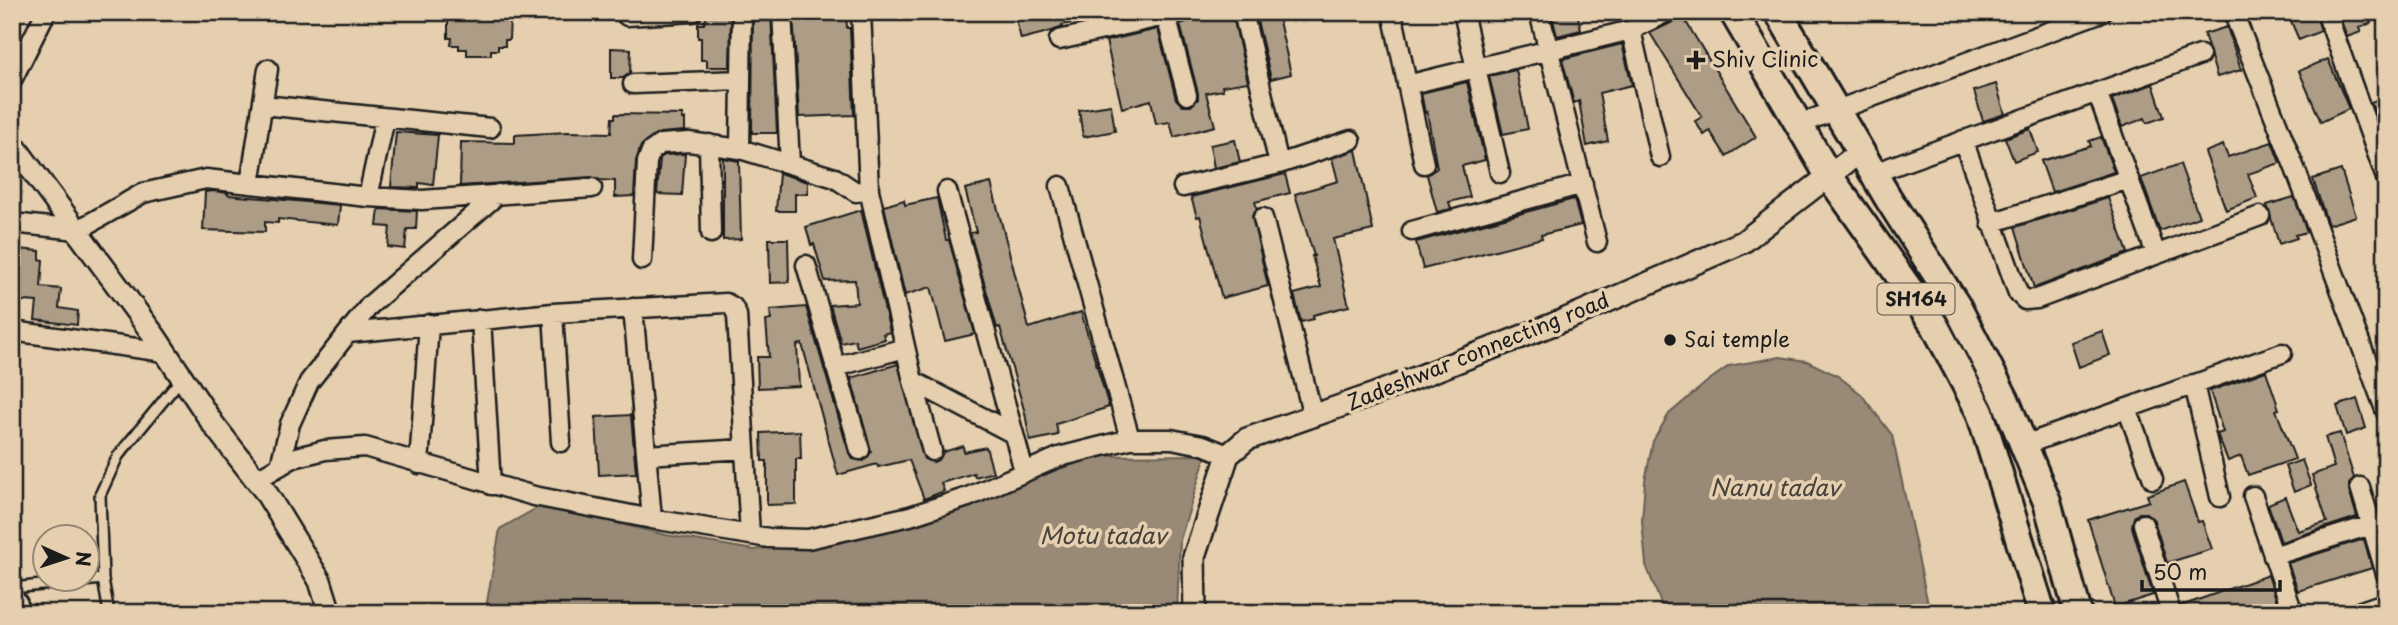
<svg xmlns="http://www.w3.org/2000/svg" width="2398" height="625" viewBox="0 0 2398 625" font-family="'Playpen Sans',sans-serif">
<style>
.water{fill:#988a77;stroke:#665e53;stroke-width:2}
.building{fill:#ad9d87;stroke:#1c1c1c;stroke-width:2}
.lines{fill:none;stroke-linecap:round;stroke-linejoin:round}
.service-casing{stroke:#1c1c1c;stroke-width:14}
.minor-casing{stroke:#1c1c1c;stroke-width:23}
.tertiary-casing{stroke:#1c1c1c;stroke-width:26}
.primary-casing{stroke:#1c1c1c;stroke-width:32}
.service{stroke:#e5cfaf;stroke-width:9}
.minor{stroke:#e5cfaf;stroke-width:18}
.tertiary{stroke:#e5cfaf;stroke-width:21}
.primary{stroke:#e5cfaf;stroke-width:26}
.poi-dot{fill:#1c1c1c;stroke:#e5cfaf;stroke-width:2.5}
.labels{text-anchor:middle;stroke-width:7;stroke-linejoin:round;paint-order:stroke}
.shield{fill:#e5cfaf;stroke:#585248;stroke-width:2}
.shield-label{font-size:19px;font-weight:bold;fill:#1c1c1c}
.poi-label{font-size:21px;fill:#1c1c1c;stroke:#e5cfaf;text-anchor:start}
.street-label{font-size:21px;fill:#1c1c1c;stroke:#e5cfaf}
.water-label{font-size:23px;font-style:italic;fill:#47423c;stroke:#e5cfaf}
</style>
<rect width="100%" height="100%" fill="#e5cfaf"/>
<filter id="ink" filterUnits="userSpaceOnUse"><feTurbulence type="fractalNoise" baseFrequency=".0143" numOctaves="2"/><feDisplacementMap in="SourceGraphic" scale="14" xChannelSelector="R" yChannelSelector="G"/><feConvolveMatrix kernelMatrix="1 2 1 2 8 2 1 2 1" color-interpolation-filters="sRGB"/></filter>
<g filter="url(#ink)">
<path class="water" d="M1780,357L1807,361L1838,376L1861,394L1892,435L1928,604L1933,613H1667L1660,601L1646,565L1642,521L1645,481L1653,441L1669,414L1708,381L1729,366Z
M1206,455L1180,540L1177,613H485L500,529L542,505L666,535L754,550L861,534L1099,456Z"/>
<path class="building" d="M454,12H504V17H510L509,40H505V46H498V50H491V55H467V49H459V45H451L452,38H448V15H454Z
M753,12H771L777,133H752Z
M793,12H846L847,28H850L854,115L799,117Z
M1029,12H1092V19L1062,25L1063,27L1052,31L1021,39L1015,16Z
M1209,12L1210,16L1232,12L1248,82L1222,86L1223,90L1206,93L1215,126L1174,137L1170,122L1156,124L1151,100L1122,108L1106,41L1158,29L1176,99L1183,106H1191L1198,99V93L1180,24L1189,21L1193,16Z
M1255,12H1277L1291,74L1271,79Z
M1551,12H1577L1581,30L1557,36Z
M1680,12L1756,137L1726,156L1710,131L1704,135L1695,121L1702,117L1650,33L1673,22Z
M2287,12H2315L2321,31L2299,40Z
M2338,12H2366L2371,23L2359,28L2361,32L2347,37Z
M707,15L731,16L730,67H707V60H701V38H698V24H704Z
M2227,27L2241,70L2217,77L2204,34Z
M1622,44L1632,85L1599,93L1608,141L1587,146L1579,101L1574,103L1562,59Z
M611,48L631,49L630,73L623,78H611Z
M2328,59L2349,109L2321,122L2299,71Z
M1516,70L1528,129L1503,134L1489,76Z
M1467,82L1485,160L1462,166L1470,197L1449,202L1451,209L1437,212L1427,175L1437,168L1427,112L1425,113L1421,93Z
M1996,84L2005,114L1983,121L1974,91Z
M2153,84L2164,117L2147,123L2145,118L2122,127L2112,99Z
M2386,96V123L2379,126L2371,102Z
M1111,105L1115,131L1083,137L1079,110Z
M615,114L683,115L682,119H685V131L660,133L641,146L636,161L634,196L615,197V181L600,180L591,177L460,186L461,142L515,143V135L568,132L611,133L612,118H615Z
M2030,129L2038,152L2014,161L2005,138Z
M396,132L438,135L433,185L419,183V188L391,187Z
M2101,137L2114,172L2052,192L2041,161L2091,146L2089,141Z
M1235,140L1240,162L1214,168L1210,145Z
M2272,142L2280,163L2248,174L2257,198L2226,210L2205,152L2223,145L2228,157Z
M1356,150L1373,230L1333,239L1349,306L1313,315L1314,319L1301,322L1294,294L1321,287L1312,256H1314L1295,194L1338,181L1332,158Z
M685,154L682,195L657,194L660,158L665,155Z
M723,158L739,161L741,239L723,240Z
M2180,164L2199,217L2160,231L2141,178Z
M2341,170L2356,216L2328,225L2313,179Z
M779,173L808,182V194H795V211H776Z
M1285,174L1290,193L1255,202L1257,209L1252,216L1268,286L1222,298L1200,216L1197,217L1191,197Z
M991,183L1029,328L1081,312L1109,407L1056,424L1058,435L1030,441L1025,413L1000,327L997,328L970,233L976,232L965,189Z
M214,191L228,193V195L340,205L338,225L278,219V223L265,222V232L203,230L205,192Z
M2294,197L2307,232L2295,235L2297,238L2279,244L2267,205Z
M937,198L946,240H949L975,334L945,341L931,287L905,295L884,206L904,200L905,205Z
M2108,198L2128,253L2034,288L2015,227Z
M1574,199L1581,225L1541,235L1542,238L1423,269L1416,242Z
M379,209L417,211L416,229H407L405,249L388,247L390,227L377,226Z
M861,210L890,332L883,334L885,339L857,347L855,340L841,343L830,305L857,303L855,280L825,281L814,244L811,245L806,227Z
M769,239H788L789,282L770,283Z
M17,249L40,251V259L43,260L41,287L61,289L59,308L78,311L77,325L35,320L37,302L12,300V263L14,257H17Z
M806,307L849,453L853,459L864,461L871,452L851,378L898,364L924,459L934,462L940,458L943,452L963,446L964,452L986,447L993,472L975,477L974,473L941,483L944,491L924,499L909,460L878,467L877,464L838,475L802,344L797,345L799,386L758,388L757,357H769L766,321L771,320L770,310Z
M2102,331L2110,355L2079,367L2071,342Z
M2266,371L2279,409L2276,410L2295,459L2248,475L2241,456L2228,461L2217,434L2223,432L2210,391Z
M2357,399L2366,428L2346,435L2337,406Z
M631,415L636,473L599,475L596,417Z
M800,431L801,459H796V504L767,505V461H762L761,433Z
M2340,433L2354,478L2349,484V490L2357,517L2281,542L2268,504L2285,497L2298,531L2327,522L2312,475L2334,467L2325,437Z
M2302,460L2311,485L2294,492L2285,466Z
M2184,482L2198,522L2202,521L2212,549L2167,563L2154,520L2146,513H2139L2134,517L2132,527L2153,595L2115,607L2088,520L2149,501L2147,495Z
M2364,539L2372,568L2298,591L2288,563Z
M2268,575L2280,610L2273,613H2182L2181,606Z"/>
<g class="lines">
<defs>
<path id="service" d="M12,588L103,579
M109,613L103,579L100,495L118,456L181,379"/>
<path id="minor" d="M782,12L790,164
M861,12L869,190L913,381L932,451
M1243,12L1279,164
M1392,12L1424,164
M1463,12L1500,173
M1539,12L1597,242
M2233,12L2296,171L2386,412
M2326,12L2386,178
M627,16L693,12
M1166,16L1187,95
M1631,30L1667,12
M1059,40L1182,12
M12,80L46,12
M633,84L741,80
M1407,85L1631,30L1660,157
M2097,92L2156,254
M263,105L490,128
M1799,124L2102,12
M1963,140L2018,293L2025,300L2037,299L2260,216
M709,144L711,233
M740,149L742,12
M1874,173L2200,55
M250,184L268,69
M1060,186L1130,439
M1183,187L1279,164L1351,140
M947,191L1024,471
M368,197L385,118
M1263,218L1313,416
M12,223L78,230L143,193L206,179L368,197L422,200L592,188
M1991,223L2129,179
M1412,231L1583,184
M642,260L647,162L651,151L661,144L689,142L740,149L835,178L856,192L869,190
M806,265L860,450
M633,308L652,519
M553,313L561,442
M481,319L491,485
M12,331L165,352
M348,333L553,313L726,303L733,307L737,315L750,535
M835,367L905,348
M913,381L1014,434
M2194,384L2220,497
M2127,408L2153,479
M2024,445L2282,353
M646,455L745,449
M419,464L429,324
M280,466L290,424L309,382L370,305L498,194
M256,480L293,458L325,450L365,447L534,496L652,519L769,538L808,539L910,516L968,497L1059,457L1130,439H1171L1203,445L1228,455
M2360,487L2386,574
M2253,496L2293,613
M2143,524L2171,613
M2273,556L2371,525
M12,593L18,604V613"/>
<path id="tertiary" d="M12,143L156,338L213,424L265,491L320,581L330,613
M1195,613L1194,557L1228,455L1247,439L1372,395L1564,320L1743,242L1861,151
M2360,613L2386,604"/>
<path id="primary" d="M1733,12L1829,176L1935,326L1980,412L2042,613
M1778,12L1888,198L1958,308L2005,399L2047,502L2078,613"/>
</defs>
<use href="#service" class="service-casing"/>
<use href="#minor" class="minor-casing"/>
<use href="#tertiary" class="tertiary-casing"/>
<use href="#primary" class="primary-casing"/>
<use href="#service" class="service"/>
<use href="#minor" class="minor"/>
<use href="#tertiary" class="tertiary"/>
<use href="#primary" class="primary"/>
</g>
</g>
<g class="poi-dot">
<path d="M1692.5 49.5h7v7h7v7h-7v7h-7v-7h-7v-7h7z"/>
<circle cx="1670" cy="340" r="7"/>
</g>
<g class="labels">
<rect class="shield" x="1877.5" y="283.5" width="77" height="31" rx="5"/>
<g class="shield-label">
<text x="1916" y="306">SH164</text>
</g>
<g class="poi-label">
<text x="1712" y="67">Shiv Clinic</text>
<text x="1684" y="347">Sai temple</text>
</g>
<g class="street-label">
<text transform="translate(1478 352) rotate(-22)" y="7">Zadeshwar connecting road</text>
</g>
<g class="water-label">
<text x="1775" y="496">Nanu tadav</text>
<text x="1103" y="544">Motu tadav</text>
</g>
</g>
<rect width="2398" height="625" fill="none" stroke="#e5cfaf" stroke-width="42"/>
<rect x="21" y="21" width="2356" height="583" fill="none" stroke="#1c1c1c" stroke-width="2.5" filter="url(#ink)"/>
<g transform="translate(66 558) rotate(93)"><circle r="33" fill="#e5cfaf" stroke="#958774" stroke-width="2"/>
<path d="M0-5L12 26L0 18L-12 26Z" fill="#1c1c1c"/>
<text y="-10" font-size="19" font-weight="bold" text-anchor="middle" fill="#1c1c1c">N</text>
</g>
<path d="M2142 580v10h138v-10" fill="none" stroke="#1c1c1c" stroke-width="3.5"/>
<text x="2153" y="580" font-size="21" fill="#1c1c1c" stroke="#e5cfaf" stroke-width="5" paint-order="stroke">50 m</text>
</svg>
